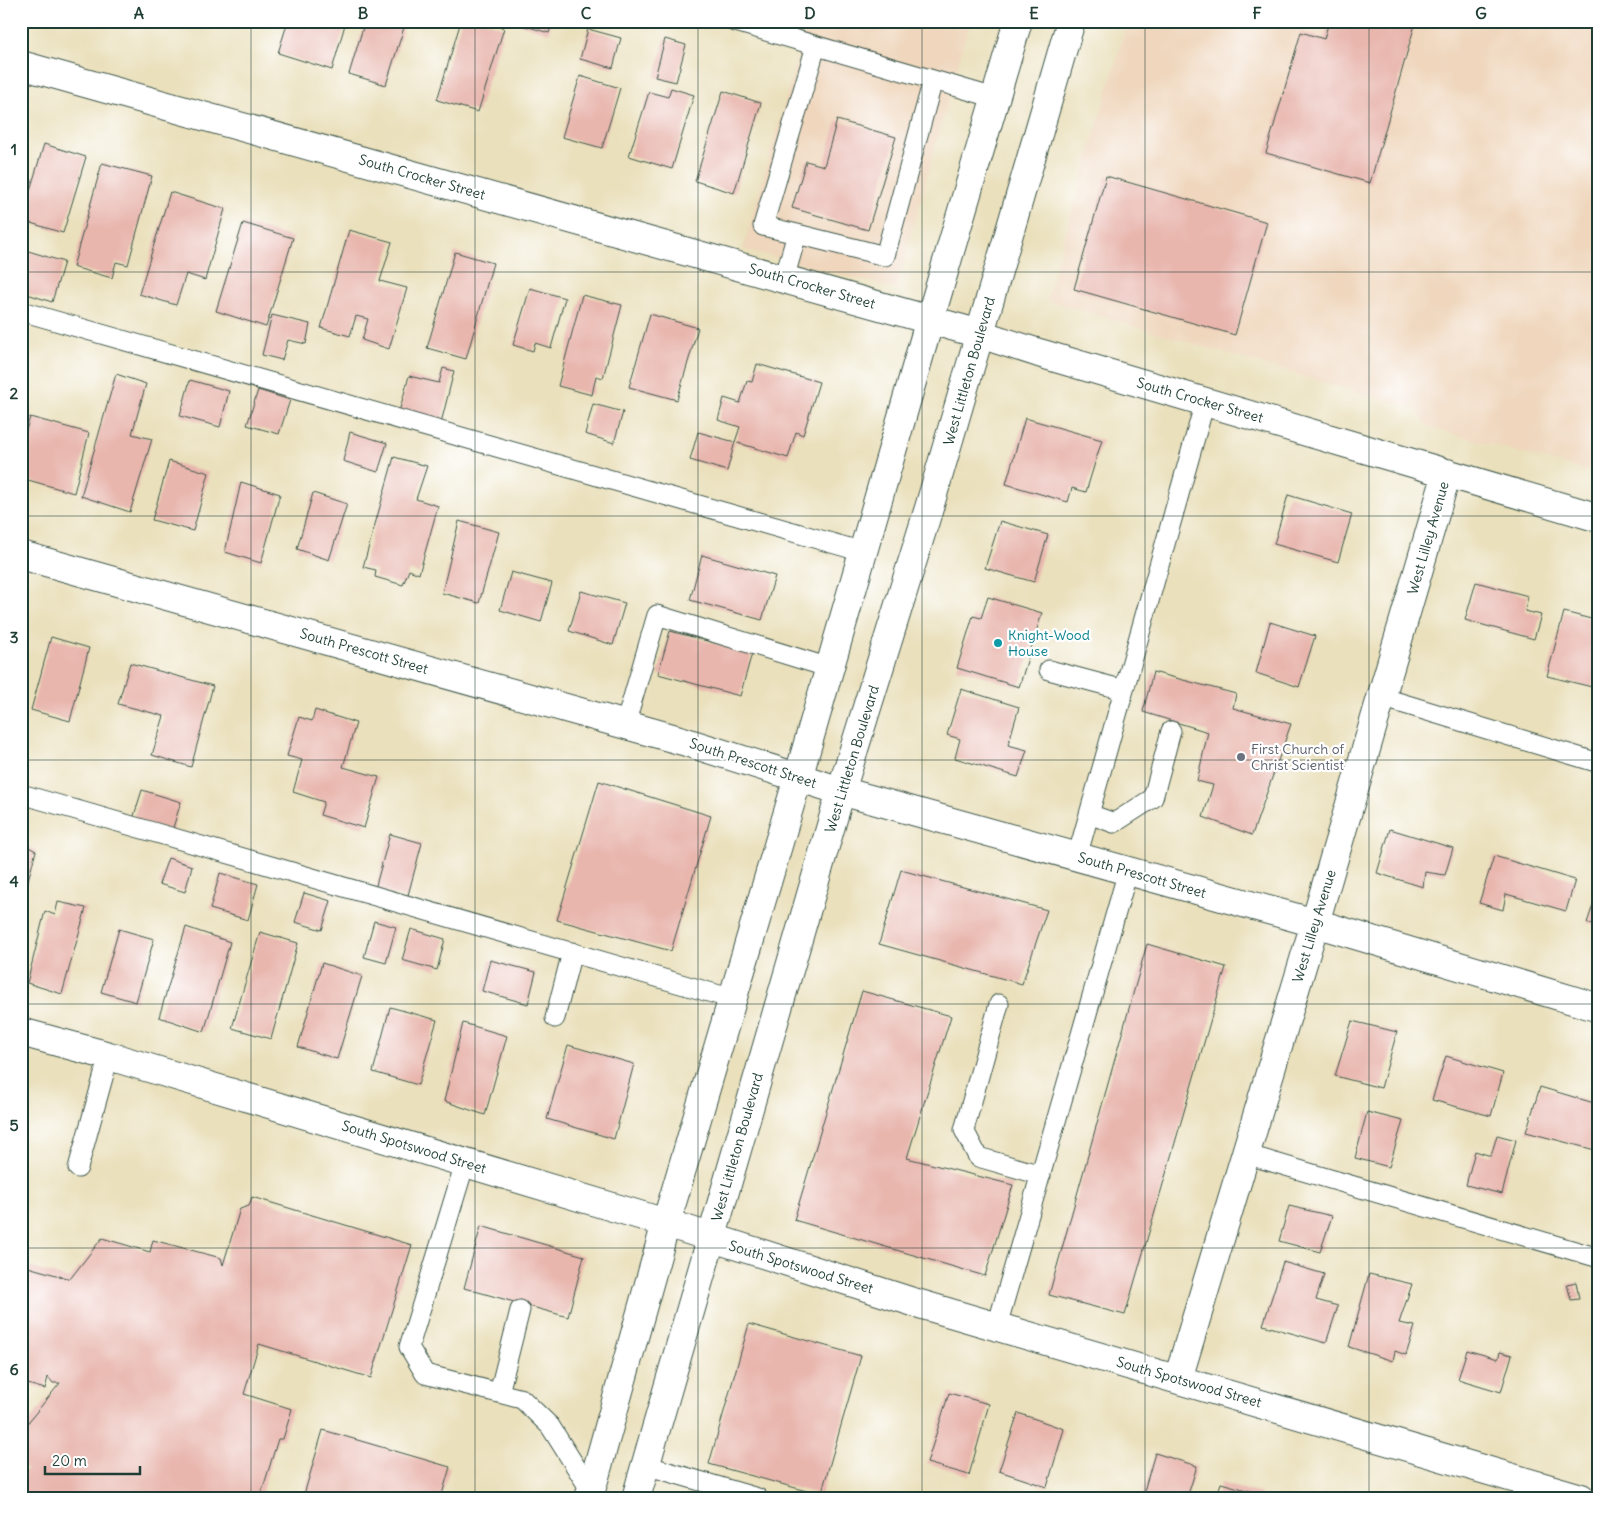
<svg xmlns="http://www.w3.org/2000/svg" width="1620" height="1519" viewBox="0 0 1620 1519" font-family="Delius,sans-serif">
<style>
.built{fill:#efd6bc}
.building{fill:#e8b6ad}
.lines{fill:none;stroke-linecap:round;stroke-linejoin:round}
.lane-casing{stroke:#3d5548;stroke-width:21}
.street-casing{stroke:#3d5548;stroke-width:30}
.secondary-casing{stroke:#3d5548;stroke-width:30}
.lane{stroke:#fff;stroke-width:19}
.street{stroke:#fff;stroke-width:28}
.secondary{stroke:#fff;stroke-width:28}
.grid{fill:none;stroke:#1f3d34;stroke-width:1;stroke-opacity:0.55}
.culture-dot{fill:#0f9aa8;stroke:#fff;stroke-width:2}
.worship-dot{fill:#6b7280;stroke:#fff;stroke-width:2}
.labels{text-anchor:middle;stroke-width:4.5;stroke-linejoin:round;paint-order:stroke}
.street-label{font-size:14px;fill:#1f3d34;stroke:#fff}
.culture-label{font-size:14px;fill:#0d838f;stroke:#fff;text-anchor:start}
.worship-label{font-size:14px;fill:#5b616d;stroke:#fff;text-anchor:start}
.neatline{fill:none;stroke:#1f3d34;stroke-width:2}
.grid-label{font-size:16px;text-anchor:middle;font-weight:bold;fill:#1f3d34}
</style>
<rect width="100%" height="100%" fill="#fff"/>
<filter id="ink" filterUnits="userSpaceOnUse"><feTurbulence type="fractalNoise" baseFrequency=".02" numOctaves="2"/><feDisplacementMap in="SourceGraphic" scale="10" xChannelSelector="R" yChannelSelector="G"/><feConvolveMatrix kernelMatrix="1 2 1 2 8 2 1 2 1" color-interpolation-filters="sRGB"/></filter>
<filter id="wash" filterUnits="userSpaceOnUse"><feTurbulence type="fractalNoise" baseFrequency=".0096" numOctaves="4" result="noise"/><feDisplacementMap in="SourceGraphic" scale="20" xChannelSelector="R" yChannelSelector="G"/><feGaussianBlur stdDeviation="1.12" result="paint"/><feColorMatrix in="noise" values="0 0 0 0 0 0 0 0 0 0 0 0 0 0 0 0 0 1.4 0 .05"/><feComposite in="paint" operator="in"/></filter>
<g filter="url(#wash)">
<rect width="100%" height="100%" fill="#eae0bc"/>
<path class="built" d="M808,21H970L896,289L743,249Z
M1128,21H1599V474L1428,427L1417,410L1046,300Z"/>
<g id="blocks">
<path class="building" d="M288,21H346L332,70L278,53Z
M365,21H406L386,85L349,74Z
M461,21H485L504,28L478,112L437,100Z
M519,21H552L549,33L519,24Z
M1329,21H1416L1370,183L1266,153L1301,32L1324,39Z
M588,29L621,38L613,68L580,59Z
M665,39L686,45L676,82L655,77Z
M580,76L620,88L602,148L562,137Z
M671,88L694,95L672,169L629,156L649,92L668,97Z
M723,91L761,103L734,193L695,181Z
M837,120L896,137L868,230L792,208L806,161L824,166Z
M44,144L86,157L63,233L21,220Z
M102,163L152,176L128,265L116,262L112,278L73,267Z
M1106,176L1267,222L1235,335L1074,289Z
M170,192L225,209L205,280L186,274L176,305L139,294Z
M243,223L293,238L266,327L216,311Z
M349,230L392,242L380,281L407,288L389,349L362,340L368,319L356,316L350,336L321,328Z
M22,249L64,262L52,302L21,292Z
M455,252L493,263L466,359L427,348Z
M530,288L565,298L551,348L535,343L533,351L513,345Z
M582,295L622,305L603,378L596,376L592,395L558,386Z
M650,314L698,328L677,400L629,387Z
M272,315L310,324L306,344L288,340L282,360L262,355Z
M757,364L819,382L803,435L796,432L788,458L735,442L740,427L718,420L724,398L740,403L747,381L752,382Z
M443,368L454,371L441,423L399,412L409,376L439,383Z
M116,374L146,384L132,434L152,439L130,512L81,496Z
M190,380L229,391L220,427L180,416Z
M258,390L290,400L279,434L247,425Z
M593,404L623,412L614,443L585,434Z
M30,417L89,433L74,493L21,478V447Z
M1025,418L1102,440L1086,492L1072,488L1068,502L1006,484Z
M350,432L387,443L378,472L343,461Z
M698,432L735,442L727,471L690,460Z
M394,457L427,466L416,499L438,506L419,574L409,570L403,585L375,577L376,570L363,567Z
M169,461L209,473L193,531L152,520Z
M241,482L280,494L261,563L225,552Z
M313,493L347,504L329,560L297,549Z
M1288,495L1352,514L1338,562L1274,544Z
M459,521L499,532L479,603L442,593Z
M1000,521L1048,535L1034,582L985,568Z
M702,555L775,576L762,620L690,600Z
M511,572L552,583L541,622L500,610Z
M1476,582L1528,596L1525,611L1541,615L1534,639L1465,620Z
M581,591L625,603L613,645L569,631Z
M988,597L1042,613L1019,687L957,668L973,616L981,618Z
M1564,612L1599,621V665L1592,687L1547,676Z
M1270,622L1315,636L1299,687L1256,673Z
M670,631L752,653L740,696L658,674Z
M51,637L89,648L70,721L31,710Z
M130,663L213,686L191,767L152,755L164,716L118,704Z
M1153,672L1236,694L1233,708L1291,724L1252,835L1203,817L1213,785L1197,781L1208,732L1143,712Z
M961,689L1019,707L1008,745L1027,750L1018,777L955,758L960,739L947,735Z
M315,710L356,723L343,767L379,777L364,828L320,815L324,802L293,792L302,760L287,756L299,717L312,721Z
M599,781L711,816L671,951L557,920Z
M142,790L181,802L172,831L133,819Z
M1390,829L1453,848L1445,875L1425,872L1423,887L1377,873Z
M390,834L422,843L407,899L375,889Z
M21,843L36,851L22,902H21Z
M1494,856L1575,880L1566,911L1506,894L1503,910L1479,903Z
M168,858L192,866L185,892L159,884Z
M901,870L1047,910L1022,984L879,944Z
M220,873L258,884L248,920L210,909Z
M1599,887V925L1587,923Z
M304,893L331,901L322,930L295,922Z
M58,902L86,908L62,994L27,983L45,911L55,915Z
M374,921L396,927L386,963L364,957Z
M186,927L230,942L204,1032L159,1017Z
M119,929L154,939L136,1002L101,992Z
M411,929L445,939L437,970L402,960Z
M260,932L298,943L271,1039L232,1028Z
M1147,944L1226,967L1125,1315L1049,1295Z
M490,960L536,972L528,1004L482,991Z
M322,963L362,976L337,1059L298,1047Z
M862,991L951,1016L907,1158L1013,1185L985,1276L794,1220Z
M390,1007L437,1020L418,1085L373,1072Z
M1352,1021L1397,1032L1381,1088L1335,1076Z
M463,1023L507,1036L485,1115L444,1101Z
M568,1045L634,1064L614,1139L547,1119Z
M1446,1056L1503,1073L1491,1116L1432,1100Z
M1540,1087L1594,1103L1599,1092V1151L1526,1132Z
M1367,1112L1403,1121L1389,1167L1355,1158Z
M1497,1135L1516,1140L1502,1194L1466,1185L1475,1151L1491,1156Z
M252,1197L412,1245L371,1378L259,1344L244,1394L292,1409L283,1439H278L260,1498H21V1476L27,1469L21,1464V1431L60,1383H53L48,1377L45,1389L21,1382V1265L70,1279L102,1238L150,1252L153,1240L221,1258L223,1265L240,1209L249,1206Z
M1289,1206L1332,1216L1320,1252L1279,1241Z
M481,1226L584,1256L568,1317L464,1288Z
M1283,1262L1324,1274L1316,1300L1338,1306L1326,1343L1263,1325Z
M1369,1274L1412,1284L1399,1323L1415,1326L1406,1355L1395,1351L1393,1361L1349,1347Z
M1576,1282L1579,1299L1571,1300L1567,1284Z
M749,1324L861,1356L821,1495L709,1464Z
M1467,1350L1498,1359L1500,1352L1512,1355L1501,1392L1458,1379Z
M949,1393L989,1404L969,1475L927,1463Z
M1018,1413L1064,1429L1047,1487L999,1471Z
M323,1430L450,1467L441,1498H303Z
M1155,1453L1197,1466L1187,1498H1142Z
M1221,1483L1261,1494L1260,1498H1216Z"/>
</g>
</g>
<g filter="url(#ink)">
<use href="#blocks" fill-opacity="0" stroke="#3d5548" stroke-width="1"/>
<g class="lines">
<defs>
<path id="lane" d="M732,21L995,98
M797,234L885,256L933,80
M784,279L797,234L763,226L816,46
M21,311L863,552
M1049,670L1124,690
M1381,697L1599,763
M625,725L657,615L830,668
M21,794L733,999
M1089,814L1114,823L1153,798L1171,731
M1077,857L1205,402
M999,1004L964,1130L978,1157L1041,1175
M555,1018L572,952
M1245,1154L1599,1258
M465,1163L409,1347L425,1374L522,1399L550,1426L591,1491
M78,1168L109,1056
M997,1326L1128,871
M499,1393L520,1310
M645,1465L758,1498"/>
<path id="street" d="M21,65L980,334L1039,353L1599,518
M21,555L683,741L841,791L1315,923L1599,1008
M21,1032L109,1056L666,1223L913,1302L1581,1498
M1178,1379L1315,923L1447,473"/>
<path id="secondary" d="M589,1498L666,1223L798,778L930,319L1018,21
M636,1498L841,791L929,508L1071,21"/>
</defs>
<use href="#lane" class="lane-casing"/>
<use href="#street" class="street-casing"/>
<use href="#secondary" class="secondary-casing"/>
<use href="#lane" class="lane"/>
<use href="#street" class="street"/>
<use href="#secondary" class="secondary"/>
</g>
</g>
<path class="grid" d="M251,21V1498M475,21V1498M698,21V1498M922,21V1498M1145,21V1498M1369,21V1498M21,272H1599M21,516H1599M21,760H1599M21,1004H1599M21,1248H1599"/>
<circle class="culture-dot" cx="998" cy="643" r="5"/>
<circle class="worship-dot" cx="1241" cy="757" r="5"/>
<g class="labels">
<g class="street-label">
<text transform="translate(422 177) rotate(16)" y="5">South Crocker Street</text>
<text transform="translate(812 286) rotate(16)" y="5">South Crocker Street</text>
<text transform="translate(969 371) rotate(-74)" y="5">West Littleton Boulevard</text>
<text transform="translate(1200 400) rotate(16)" y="5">South Crocker Street</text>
<text transform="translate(1428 538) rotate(-74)" y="5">West Lilley Avenue</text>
<text transform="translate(364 651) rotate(16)" y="5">South Prescott Street</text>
<text transform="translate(852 759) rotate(-73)" y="5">West Littleton Boulevard</text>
<text transform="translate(753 763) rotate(18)" y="5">South Prescott Street</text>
<text transform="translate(1142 875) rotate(16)" y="5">South Prescott Street</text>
<text transform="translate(1314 926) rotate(-73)" y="5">West Lilley Avenue</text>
<text transform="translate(414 1147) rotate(17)" y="5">South Spotswood Street</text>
<text transform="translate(737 1147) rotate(-74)" y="5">West Littleton Boulevard</text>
<text transform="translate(801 1267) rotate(17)" y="5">South Spotswood Street</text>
<text transform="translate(1189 1382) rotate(16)" y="5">South Spotswood Street</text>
</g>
<g class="culture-label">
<text x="1008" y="640">Knight-Wood<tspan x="1008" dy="16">House</tspan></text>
</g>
<g class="worship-label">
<text x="1251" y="754">First Church of<tspan x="1251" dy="16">Christ Scientist</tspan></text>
</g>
</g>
<rect width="1620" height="1519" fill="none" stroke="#fff" stroke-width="55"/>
<path d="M45 1466v8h95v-8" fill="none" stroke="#1f3d34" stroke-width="2.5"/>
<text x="52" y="1466" font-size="15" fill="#1f3d34" stroke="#ffffff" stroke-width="4" paint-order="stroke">20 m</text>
<rect x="28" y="28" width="1564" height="1464" class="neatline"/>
<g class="grid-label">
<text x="139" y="19">A</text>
<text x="363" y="19">B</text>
<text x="586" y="19">C</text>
<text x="810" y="19">D</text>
<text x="1034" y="19">E</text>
<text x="1257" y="19">F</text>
<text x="1481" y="19">G</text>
<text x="14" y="155">1</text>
<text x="14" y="399">2</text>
<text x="14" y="643">3</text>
<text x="14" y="887">4</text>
<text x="14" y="1131">5</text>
<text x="14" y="1375">6</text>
</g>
</svg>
